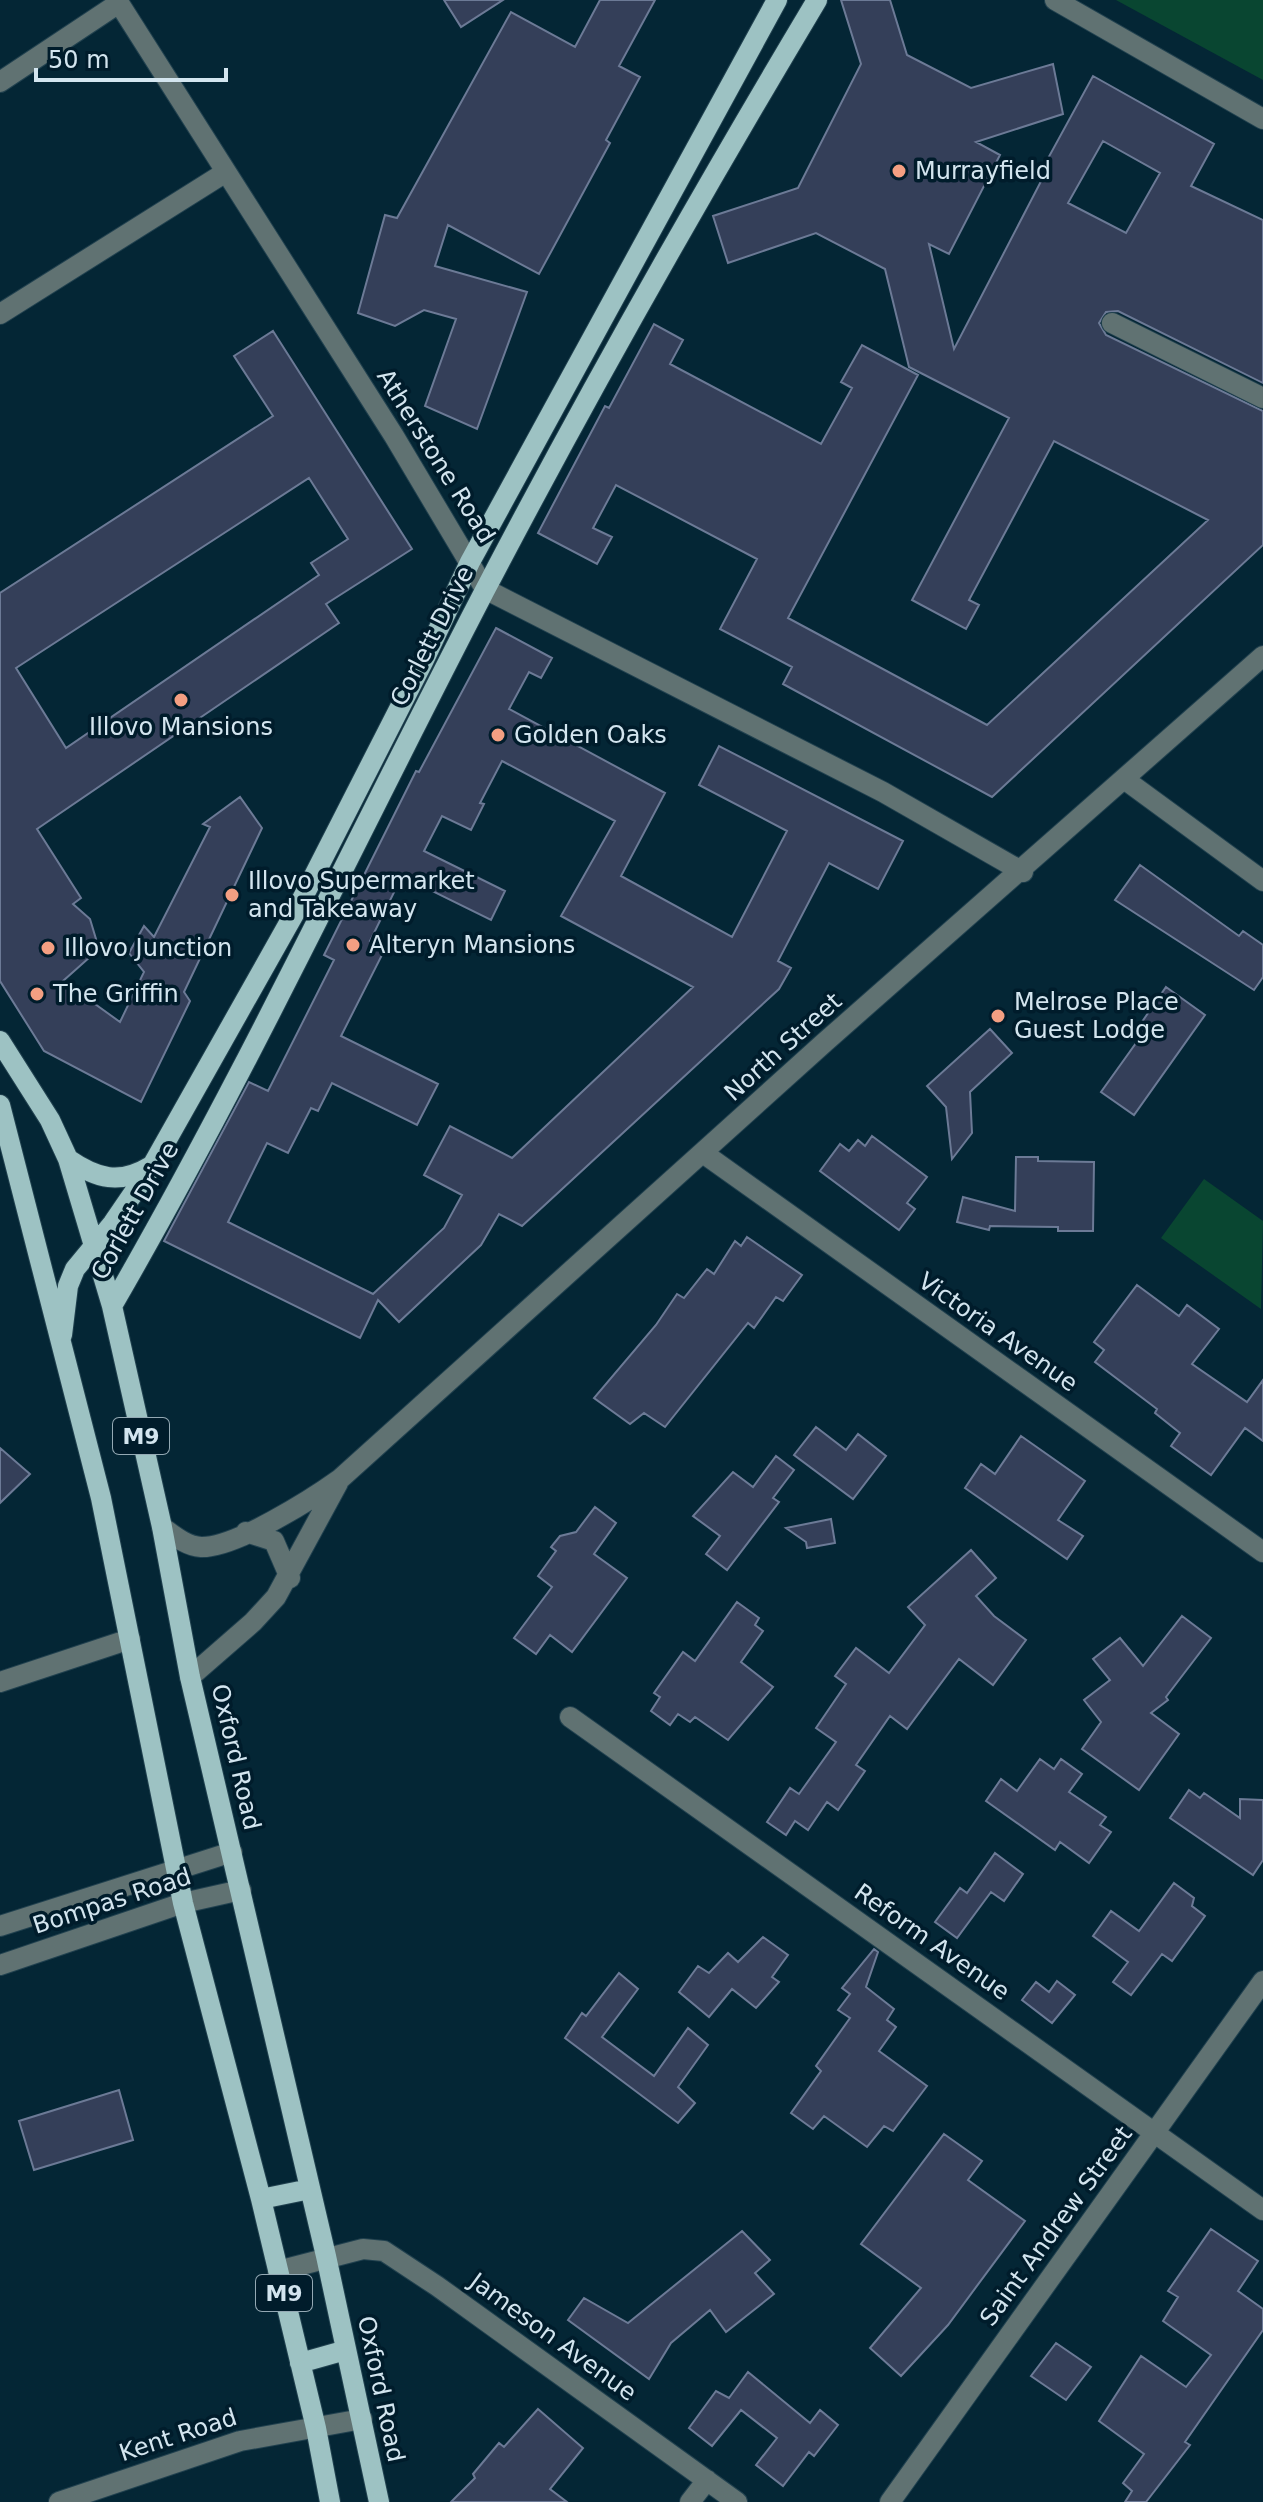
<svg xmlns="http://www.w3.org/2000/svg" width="1263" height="2502" viewBox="0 0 1263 2502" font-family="'DejaVu Sans',sans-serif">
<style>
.green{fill:#094631}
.building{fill:#343f59;stroke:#6c7a96;stroke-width:2;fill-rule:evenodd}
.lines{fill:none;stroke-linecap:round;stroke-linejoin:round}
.minor-casing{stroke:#21414f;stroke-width:22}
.major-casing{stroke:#21414f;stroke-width:22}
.minor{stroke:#607272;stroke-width:20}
.major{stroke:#9dc2c3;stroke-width:20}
.poi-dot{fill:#f39f82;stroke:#001c2b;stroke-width:3}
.labels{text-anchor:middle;stroke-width:7;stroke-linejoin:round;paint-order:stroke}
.shield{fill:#001c2b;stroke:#94a9b4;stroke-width:2}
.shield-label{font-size:22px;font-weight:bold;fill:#d3e5ef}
.poi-label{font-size:24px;fill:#d3e5ef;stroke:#001c2b;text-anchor:start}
.street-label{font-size:24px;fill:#d3e5ef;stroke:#001c2b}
</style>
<rect width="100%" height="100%" fill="#042635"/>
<path class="green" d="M1116,0H1263V80Z
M1204,1179L1263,1221L1261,1309L1161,1238Z"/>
<path class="building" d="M444,0H503L461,27Z
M600,0H655L619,66L640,77L606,140L610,143L539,274L448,225L435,266L527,292L477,429L425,406L456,319L424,310L395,326L358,313L385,215L397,218L511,12L575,47Z
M841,0H890L907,55L971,88L1053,64L1063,114L976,142L1000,155L949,254L929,244L954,349L1050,164L1046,162L1093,76L1214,144L1191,186L1263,220V383L1118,311L1106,312L1099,323L1106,335L1263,411V545L992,797L783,684L792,667L720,629L757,559L616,485L593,528L612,537L597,564L538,533L605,406L609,408L654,324L683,340L670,364L821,444L852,388L841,382L862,345L918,375L788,618L987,725L1208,520L1054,441L969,600L979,605L966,629L912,600L1009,418L909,367L885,269L816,233L728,263L713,216L798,188L861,64ZM1103,141L1160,173L1126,233L1068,203Z
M273,331L412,549L326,604L339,623L37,829L81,898L73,904L90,919L99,949L63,981L120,1022L144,972L129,953L144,926L154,937L210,827L203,824L240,797L262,828L184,992L190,1001L141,1102L44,1051L0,981V593L273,416L234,356ZM309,478L348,539L311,563L319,575L66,748L16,668Z
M496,628L552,658L541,678L529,672L509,709L665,793L621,876L732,937L787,831L699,785L719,746L903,841L878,889L829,863L778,961L791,968L779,989L522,1226L499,1214L481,1245L399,1322L378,1300L360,1338L164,1241L249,1082L268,1091L334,960L324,955L416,771L419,772ZM502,761L615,821L561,916L693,987L512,1158L450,1126L424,1175L462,1195L444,1228L373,1294L228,1222L267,1143L288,1153L311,1108L318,1111L332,1083L417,1125L438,1084L341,1036L385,949L370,941L402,876L491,920L505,891L424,851L442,816L471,830L484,804L480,803Z
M1140,865L1239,936L1243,931L1263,945V977L1254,990L1115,900Z
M1166,987L1205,1015L1134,1115L1101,1092L1141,1036L1135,1032Z
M990,1029L1012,1053L970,1092L972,1133L952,1159L946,1107L927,1086Z
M872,1136L927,1177L907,1203L915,1209L899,1230L820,1171L840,1144L849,1151L858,1140L865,1146Z
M1016,1157H1038V1161L1094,1162L1093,1231H1058V1227L990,1226L989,1230L957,1222L963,1197L1015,1211Z
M747,1237L802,1275L783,1301L776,1297L754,1328L748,1323L665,1427L644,1413L630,1424L594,1398L656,1325L677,1294L684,1298L707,1269L714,1274L735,1241L741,1246Z
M1137,1285L1179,1316L1187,1305L1219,1329L1192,1364L1247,1402L1263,1380V1441L1245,1428L1211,1475L1171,1446L1180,1433L1155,1413L1157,1409L1095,1362L1104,1350L1094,1342Z
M816,1427L846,1450L858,1434L886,1456L853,1499L794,1455Z
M1021,1436L1085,1481L1058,1520L1083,1536L1067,1559L965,1488L981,1464L995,1474Z
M0,1448L30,1474L0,1503Z
M776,1456L794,1470L773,1498L779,1502L727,1570L706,1554L720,1536L693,1516L733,1472L753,1487Z
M595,1507L616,1523L594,1554L627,1578L572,1652L550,1635L536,1654L514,1638L552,1587L538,1576L556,1551L551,1547L560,1536L576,1532Z
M831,1519L835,1543L807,1548L806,1542L786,1528Z
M971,1550L996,1578L976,1596L994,1616L1026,1640L993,1685L959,1659L907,1729L890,1716L856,1765L865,1771L838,1810L827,1802L808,1830L795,1821L786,1835L767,1822L790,1788L799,1794L836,1742L816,1728L846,1684L835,1676L856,1648L889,1673L925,1625L908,1607Z
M737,1602L759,1618L755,1625L763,1631L741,1662L773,1687L728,1740L695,1717L690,1722L678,1714L670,1725L651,1711L660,1697L654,1693L683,1652L695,1661Z
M1182,1616L1211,1638L1166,1697L1168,1700L1151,1713L1179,1734L1139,1790L1082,1749L1101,1722L1084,1700L1110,1680L1093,1659L1120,1638L1143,1666Z
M1040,1759L1054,1769L1061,1759L1082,1774L1069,1792L1106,1817L1100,1825L1111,1832L1089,1863L1060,1842L1055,1850L986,1801L1001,1779L1017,1791Z
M1189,1790L1200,1798L1204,1793L1240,1818V1799L1263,1800V1860L1253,1875L1170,1818Z
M995,1853L1023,1874L1004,1901L991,1892L957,1938L935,1922L960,1888L967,1893Z
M1174,1883L1194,1898L1192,1906L1205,1916L1172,1961L1162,1954L1131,1995L1113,1982L1128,1962L1093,1936L1111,1911L1139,1931Z
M763,1937L788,1955L772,1977L779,1982L756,2008L732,1989L709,2017L679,1992L698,1966L709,1973L728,1953L738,1962Z
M874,1949L878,1952L866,1987L894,2009L887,2020L896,2027L879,2051L927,2086L893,2131L884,2126L867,2147L824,2116L813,2129L791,2113L821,2071L816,2066L850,2018L838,2010L850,1994L842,1988Z
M619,1973L638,1989L602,2037L654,2076L688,2028L708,2045L678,2087L695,2103L678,2123L565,2038L582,2013L586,2016Z
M1057,1981L1075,1995L1052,2023L1022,2000L1036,1982L1049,1992Z
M119,2090L133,2140L34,2170L19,2121Z
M944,2134L982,2161L968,2180L1025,2221L948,2325L901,2376L870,2348L921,2288L861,2244Z
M1211,2229L1258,2261L1238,2291L1263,2309V2330L1185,2442L1190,2445L1146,2502H1125L1132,2491L1123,2483L1144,2454L1099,2421L1141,2356L1186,2387L1211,2355L1163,2321L1178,2297L1168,2291Z
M742,2231L770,2260L755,2273L774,2294L726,2332L710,2310L671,2343L649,2379L568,2320L584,2298L628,2323Z
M1056,2343L1091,2367L1066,2400L1031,2376Z
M748,2372L810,2423L820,2410L838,2425L814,2456L809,2452L783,2486L756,2465L777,2438L741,2410L712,2446L689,2428L716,2391L729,2398Z
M538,2409L583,2448L550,2489L567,2502H451L475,2478L473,2474L499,2443L504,2447Z"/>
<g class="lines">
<defs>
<path id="minor" d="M117,0L394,436L485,589L883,792L1023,872
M1055,0L1263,119
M0,82L119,3
M0,314L226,172
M1112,323L1263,398
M1124,779L1263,881
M703,1153L1263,1552
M162,1527C173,1535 186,1546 201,1547C235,1548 312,1499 340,1479L825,1042L1263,656
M246,1532L274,1541L290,1578
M190,1677L253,1622L276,1597L338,1483
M0,1682L130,1639
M570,1717L1263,2210
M0,1926L232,1852
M0,1965L183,1903L241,1890
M278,2271L363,2249L384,2251L437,2286L737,2502
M59,2502L240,2441L362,2419
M690,2502L707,2480
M890,2502L1263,1981"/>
<path id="major" d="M0,1041L50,1120L68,1159L112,1306L162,1527L190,1677L326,2256L379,2502
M0,1105L101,1498L183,1903L261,2199L316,2428L330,2502
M68,1159C97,1179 120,1185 151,1166
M112,1306C247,1073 360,830 484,592C589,391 701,194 817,0
M62,1335L68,1286L75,1269L113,1223L152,1166L298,907L423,662L470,562L777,0
M261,2199L310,2189
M300,2363L346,2350"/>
</defs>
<use href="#minor" class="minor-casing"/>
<use href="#major" class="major-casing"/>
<use href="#minor" class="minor"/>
<use href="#major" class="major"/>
</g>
<g class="poi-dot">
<circle cx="899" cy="171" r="8"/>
<circle cx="181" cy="700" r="8"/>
<circle cx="498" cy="735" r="8"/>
<circle cx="232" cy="895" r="8"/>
<circle cx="353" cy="945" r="8"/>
<circle cx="48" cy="948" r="8"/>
<circle cx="37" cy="994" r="8"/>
<circle cx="998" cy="1016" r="8"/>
</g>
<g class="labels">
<g class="shield">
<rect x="113" y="1418" width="56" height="36" rx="6"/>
<rect x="256" y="2275" width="56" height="36" rx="6"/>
</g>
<g class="shield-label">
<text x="141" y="1444">M9</text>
<text x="284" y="2301">M9</text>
</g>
<g class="poi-label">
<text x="915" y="179">Murrayfield</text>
<text x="181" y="735" text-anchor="middle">Illovo Mansions</text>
<text x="514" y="743">Golden Oaks</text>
<text x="248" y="889">Illovo Supermarket<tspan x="248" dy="28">and Takeaway</tspan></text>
<text x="369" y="953">Alteryn Mansions</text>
<text x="64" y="956">Illovo Junction</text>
<text x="53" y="1002">The Griffin</text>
<text x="1014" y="1010">Melrose Place<tspan x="1014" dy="28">Guest Lodge</tspan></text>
</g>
<g class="street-label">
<text transform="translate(436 456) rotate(58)" y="8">Atherstone Road</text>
<text transform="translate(432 636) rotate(-63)" y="8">Corlett Drive</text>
<text transform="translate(783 1047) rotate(-42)" y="8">North Street</text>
<text transform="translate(135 1211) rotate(-61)" y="8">Corlett Drive</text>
<text transform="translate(998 1332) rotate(35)" y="8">Victoria Avenue</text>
<text transform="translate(236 1757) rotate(77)" y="8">Oxford Road</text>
<text transform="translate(112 1901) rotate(-18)" y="8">Bompas Road</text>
<text transform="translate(932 1942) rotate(35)" y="8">Reform Avenue</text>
<text transform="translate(1056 2226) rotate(-54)" y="8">Saint Andrew Street</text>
<text transform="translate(553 2337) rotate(36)" y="8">Jameson Avenue</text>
<text transform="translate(381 2389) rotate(78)" y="8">Oxford Road</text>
<text transform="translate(178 2435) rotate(-18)" y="8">Kent Road</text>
</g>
</g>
<path d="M36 68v12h190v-12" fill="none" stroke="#d3e5ef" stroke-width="4"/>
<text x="48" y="68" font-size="24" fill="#d3e5ef" stroke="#001c2b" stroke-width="6" paint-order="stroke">50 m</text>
</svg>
